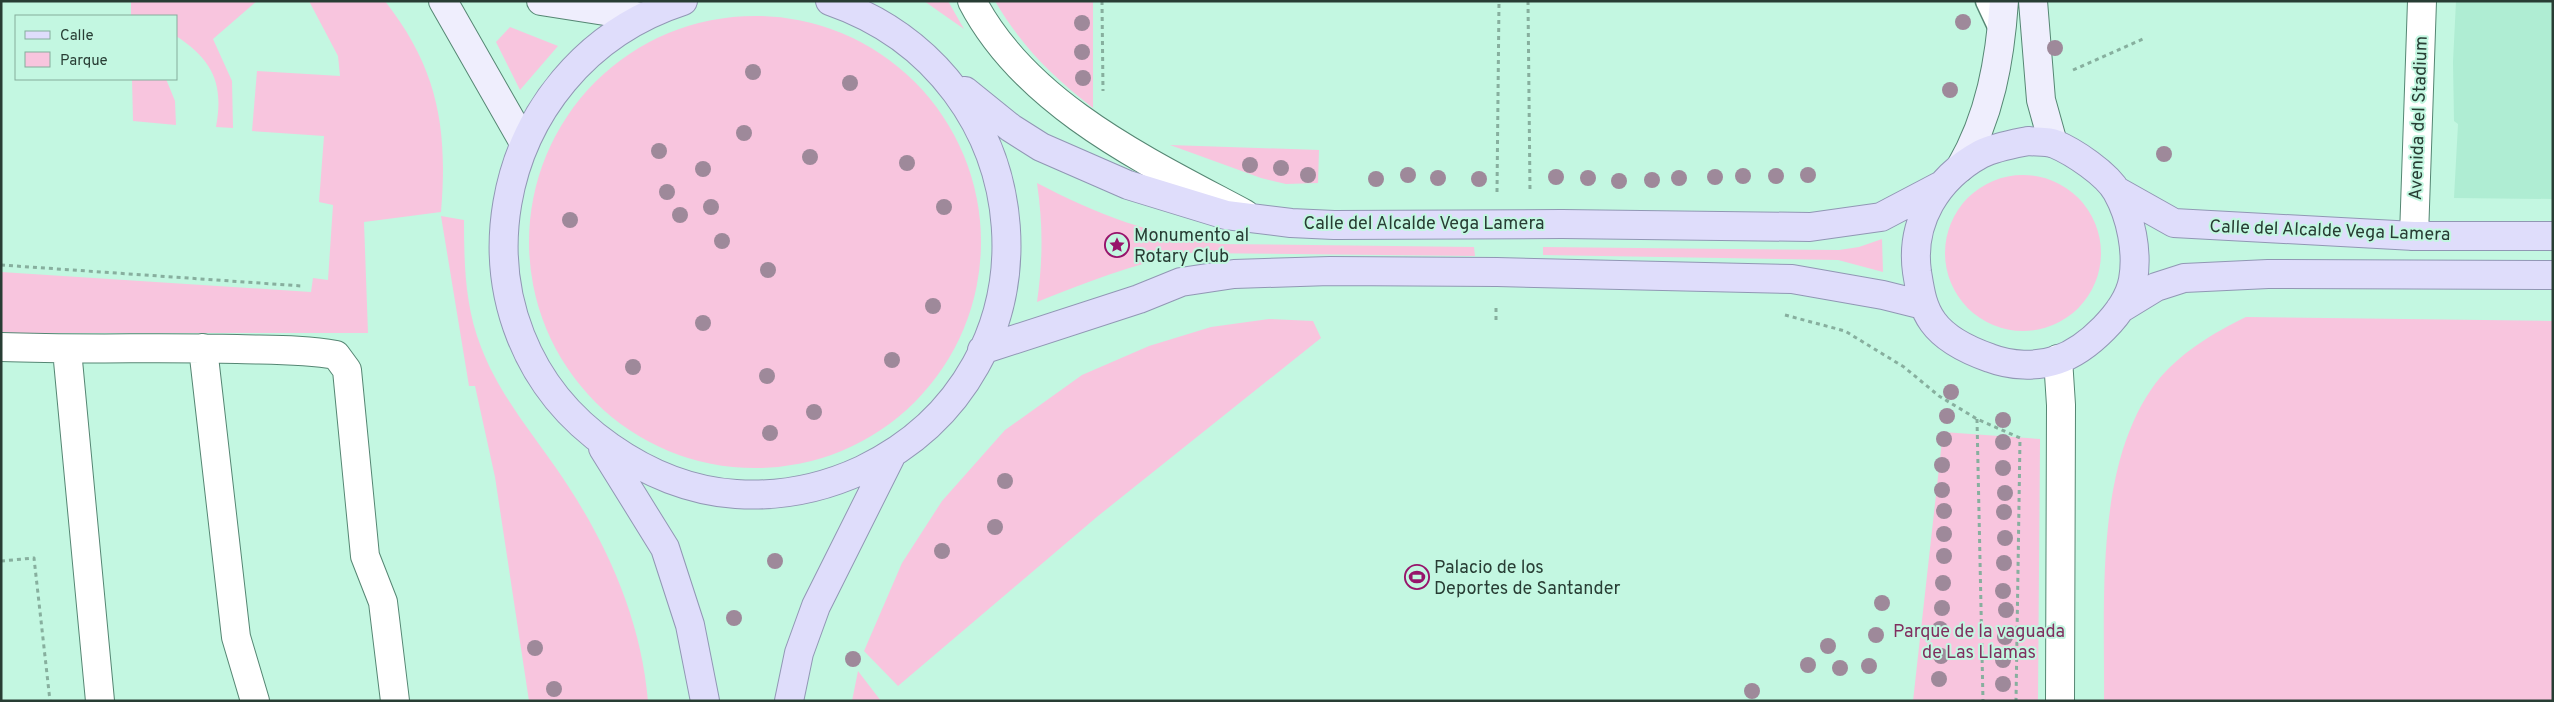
<svg xmlns="http://www.w3.org/2000/svg" width="2554" height="702" viewBox="0 0 2554 702" font-family="Overpass,sans-serif">
<style>
.built{fill:#afedd3}
.green{fill:#f8c5de}
.lines{fill:none;stroke-linecap:round;stroke-linejoin:round}
.lane-casing{stroke:#558673;stroke-width:25}
.street-casing{stroke:#558673;stroke-width:30}
.secondary-casing{stroke:#558673;stroke-width:30}
.primary-casing{stroke:#9197b4;stroke-width:30}
.path{stroke:#87af9e;stroke-width:3;stroke-dasharray:4 4;stroke-linecap:butt}
.lane{stroke:#fff;stroke-width:22}
.street{stroke:#fff;stroke-width:28}
.secondary{stroke:#efeefd;stroke-width:28}
.primary{stroke:#dfddfb;stroke-width:28}
.tree{fill:#9e899a}
.labels{text-anchor:middle;stroke-width:4;stroke-linejoin:round;paint-order:stroke}
.street-label{font-size:18px;fill:#283d34;stroke:#c3f7e1}
.poi-label{font-size:18px;fill:#283d34;stroke:#c3f7e1;text-anchor:start}
.park-label{font-size:18px;fill:#802f5f;stroke:#c3f7e1}
</style>
<rect width="100%" height="100%" fill="#c3f7e1"/>
<path class="built" d="M2456,1H2553V199L2454,198L2458,124L2454,121L2453,62Z"/>
<path class="green" d="M131,1H257L213,39L232,81L233,128L216,127C224,84 213,60 176,36V16H131Z
M309,1H385C438,69 448,128 441,212L364,222L368,333H1V272L311,292L313,278L328,280L333,205L319,202L324,136L252,131L257,71L340,76L338,56Z
M924,1H948L964,29Z
M995,1H1093V108C1052,76 1022,47 995,1Z
M529 242a226 226 0 1 1 452 0a226 226 0 1 1-452 0Z
M510,27L558,46L520,90L496,42Z
M132,79H166L175,101L176,125L133,121Z
M1170,145L1319,150L1318,183L1286,184L1261,178Z
M1945 253a78 78 0 1 1 156 0a78 78 0 1 1-156 0Z
M1037,183C1098,215 1152,235 1221,244L1474,247L1475,256L1189,253C1136,263 1087,282 1037,302C1043,261 1043,224 1037,183Z
M441,216L464,220C464,264 465,306 481,347C498,392 529,429 556,468C604,537 641,616 648,701H529L495,477L475,386H469Z
M1882,239L1883,272L1838,260L1543,255V247L1839,250L1859,247Z
M2246,317L2553,321V701H2104C2105,602 2094,467 2155,384C2178,354 2213,333 2246,317Z
M1269,319L1313,321L1321,338L1098,516L898,686L864,651L902,563L942,501L1005,430L1082,375L1149,346L1211,327Z
M1943,432L2040,439L2038,701H1913Z
M858,671L881,701H852Z"/>
<g class="lines">
<defs>
<path id="lane" d="M1987,1L2002,33"/>
<path id="street" d="M972,1C1026,105 1146,161 1245,214
M2414,236L2422,1
M1,347C80,350 159,347 237,349C270,350 304,349 336,355L347,370L365,556L383,602L395,701
M203,348L236,637L255,701
M67,350L100,701
M2058,359L2061,405L2060,701"/>
<path id="secondary" d="M443,1L524,143
M541,1L643,17
M2033,1L2041,100L2053,143
M1960,168C1990,117 2000,60 2004,1"/>
<path id="primary" d="M683,1C485,65 437,327 610,447C647,473 691,491 736,494C780,497 823,488 862,470C1071,370 1047,76 830,1
M965,91L1011,128L1041,147L1128,185L1226,215L1291,223L1334,225L1562,224L1810,227L1881,217L1940,186
M2028,141C2037,142 2047,141 2055,144C2074,152 2107,174 2117,192C2131,217 2138,252 2133,280C2127,312 2087,350 2057,360C2036,367 2011,366 1990,358C1970,351 1946,340 1933,322C1922,307 1920,290 1917,272C1910,222 1937,178 1981,154C1995,147 2013,144 2028,141Z
M2117,191L2174,223L2414,236H2553
M2120,309L2156,287L2184,278L2268,274L2553,275
M982,350L1139,299L1181,282L1234,274L1330,271L1497,272L1792,279L1883,295L1923,305
M603,448L665,548L690,625L705,701
M789,701L799,653L816,606L891,456"/>
</defs>
<use href="#lane" class="lane-casing"/>
<use href="#street" class="street-casing"/>
<use href="#secondary" class="secondary-casing"/>
<use href="#primary" class="primary-casing"/>
<path class="path" d="M1102,1L1103,91
M1528,1L1530,191
M2073,70L2143,39
M1497,192L1499,1
M1,265L302,286
M1785,315L1845,331L1904,367L1939,396L1977,419L2020,438L2016,701
M1496,320V306
M1977,419L1983,701
M1,561L34,558L50,701"/>
<use href="#lane" class="lane"/>
<use href="#street" class="street"/>
<use href="#secondary" class="secondary"/>
<use href="#primary" class="primary"/>
</g>
<g class="tree">
<circle cx="1963" cy="22" r="8"/>
<circle cx="1082" cy="23" r="8"/>
<circle cx="2055" cy="48" r="8"/>
<circle cx="1082" cy="52" r="8"/>
<circle cx="753" cy="72" r="8"/>
<circle cx="1083" cy="78" r="8"/>
<circle cx="850" cy="83" r="8"/>
<circle cx="1950" cy="90" r="8"/>
<circle cx="744" cy="133" r="8"/>
<circle cx="659" cy="151" r="8"/>
<circle cx="2164" cy="154" r="8"/>
<circle cx="810" cy="157" r="8"/>
<circle cx="907" cy="163" r="8"/>
<circle cx="1250" cy="165" r="8"/>
<circle cx="1281" cy="168" r="8"/>
<circle cx="703" cy="169" r="8"/>
<circle cx="1308" cy="175" r="8"/>
<circle cx="1408" cy="175" r="8"/>
<circle cx="1808" cy="175" r="8"/>
<circle cx="1743" cy="176" r="8"/>
<circle cx="1776" cy="176" r="8"/>
<circle cx="1556" cy="177" r="8"/>
<circle cx="1715" cy="177" r="8"/>
<circle cx="1438" cy="178" r="8"/>
<circle cx="1588" cy="178" r="8"/>
<circle cx="1679" cy="178" r="8"/>
<circle cx="1376" cy="179" r="8"/>
<circle cx="1479" cy="179" r="8"/>
<circle cx="1652" cy="180" r="8"/>
<circle cx="1619" cy="181" r="8"/>
<circle cx="667" cy="192" r="8"/>
<circle cx="711" cy="207" r="8"/>
<circle cx="944" cy="207" r="8"/>
<circle cx="680" cy="215" r="8"/>
<circle cx="570" cy="220" r="8"/>
<circle cx="722" cy="241" r="8"/>
<circle cx="768" cy="270" r="8"/>
<circle cx="933" cy="306" r="8"/>
<circle cx="703" cy="323" r="8"/>
<circle cx="892" cy="360" r="8"/>
<circle cx="633" cy="367" r="8"/>
<circle cx="767" cy="376" r="8"/>
<circle cx="1951" cy="392" r="8"/>
<circle cx="814" cy="412" r="8"/>
<circle cx="1947" cy="416" r="8"/>
<circle cx="2003" cy="420" r="8"/>
<circle cx="770" cy="433" r="8"/>
<circle cx="1944" cy="439" r="8"/>
<circle cx="2003" cy="442" r="8"/>
<circle cx="1942" cy="465" r="8"/>
<circle cx="2003" cy="468" r="8"/>
<circle cx="1005" cy="481" r="8"/>
<circle cx="1942" cy="490" r="8"/>
<circle cx="2005" cy="493" r="8"/>
<circle cx="1944" cy="511" r="8"/>
<circle cx="2004" cy="512" r="8"/>
<circle cx="995" cy="527" r="8"/>
<circle cx="1944" cy="534" r="8"/>
<circle cx="2005" cy="538" r="8"/>
<circle cx="942" cy="551" r="8"/>
<circle cx="1944" cy="556" r="8"/>
<circle cx="775" cy="561" r="8"/>
<circle cx="2004" cy="563" r="8"/>
<circle cx="1943" cy="583" r="8"/>
<circle cx="2003" cy="591" r="8"/>
<circle cx="1882" cy="603" r="8"/>
<circle cx="1942" cy="608" r="8"/>
<circle cx="2006" cy="610" r="8"/>
<circle cx="734" cy="618" r="8"/>
<circle cx="1940" cy="629" r="8"/>
<circle cx="1876" cy="635" r="8"/>
<circle cx="2005" cy="637" r="8"/>
<circle cx="1828" cy="646" r="8"/>
<circle cx="535" cy="648" r="8"/>
<circle cx="1941" cy="656" r="8"/>
<circle cx="853" cy="659" r="8"/>
<circle cx="2003" cy="660" r="8"/>
<circle cx="1808" cy="665" r="8"/>
<circle cx="1869" cy="666" r="8"/>
<circle cx="1840" cy="668" r="8"/>
<circle cx="1939" cy="679" r="8"/>
<circle cx="2003" cy="684" r="8"/>
<circle cx="554" cy="689" r="8"/>
<circle cx="1752" cy="691" r="8"/>
</g>
<defs>
<symbol id="sight-ring" viewBox="-11 -11 22 22"><circle r="9.5" fill="#c3f7e1" stroke="#97146b" stroke-width="1.5"/><path d="M0-6L1.8-2.2L6-1.7L2.9 1.2L3.7 5.4L0 3.3L-3.7 5.4L-2.9 1.2L-6-1.7L-1.8-2.2Z" fill="#97146b"/></symbol>
<symbol id="stadium-ring" viewBox="-11 -11 22 22"><circle r="9.5" fill="#c3f7e1" stroke="#97146b" stroke-width="1.5"/><path d="M0-5a6.5 5 0 1 0 0 10a6.5 5 0 1 0 0-10ZM-3.5-1.8h7v3.6h-7Z" fill="#97146b"/></symbol>
</defs>
<g fill-rule="evenodd">
<use href="#sight-ring" x="1103" y="231" width="28" height="28"/>
<use href="#stadium-ring" x="1403" y="563" width="28" height="28"/>
</g>
<g class="labels">
<g class="street-label">
<text transform="translate(2418 118) rotate(-88)" y="6">Avenida del Stadium</text>
<text x="1424" y="229">Calle del Alcalde Vega Lamera</text>
<text transform="translate(2330 230) rotate(2)" y="6">Calle del Alcalde Vega Lamera</text>
</g>
<g class="poi-label">
<text x="1134" y="241">Monumento al<tspan x="1134" dy="21">Rotary Club</tspan></text>
<text x="1434" y="573">Palacio de los<tspan x="1434" dy="21">Deportes de Santander</tspan></text>
</g>
<g class="park-label">
<text x="1979" y="637">Parque de la vaguada<tspan x="1979" dy="21">de Las Llamas</tspan></text>
</g>
</g>
<rect width="2554" height="702" fill="none" stroke="#283d34" stroke-width="5"/>
<rect x="15" y="15" width="162" height="65" fill="#c3f7e1" stroke="#85ad9c"/>
<rect x="25" y="31" width="25" height="8" fill="#dfddfb" stroke="#85ad9c"/>
<text x="60" y="40" font-size="15" fill="#283d34">Calle</text>
<rect x="25" y="52" width="25" height="15" fill="#f8c5de" stroke="#85ad9c"/>
<text x="60" y="65" font-size="15" fill="#283d34">Parque</text>
</svg>
